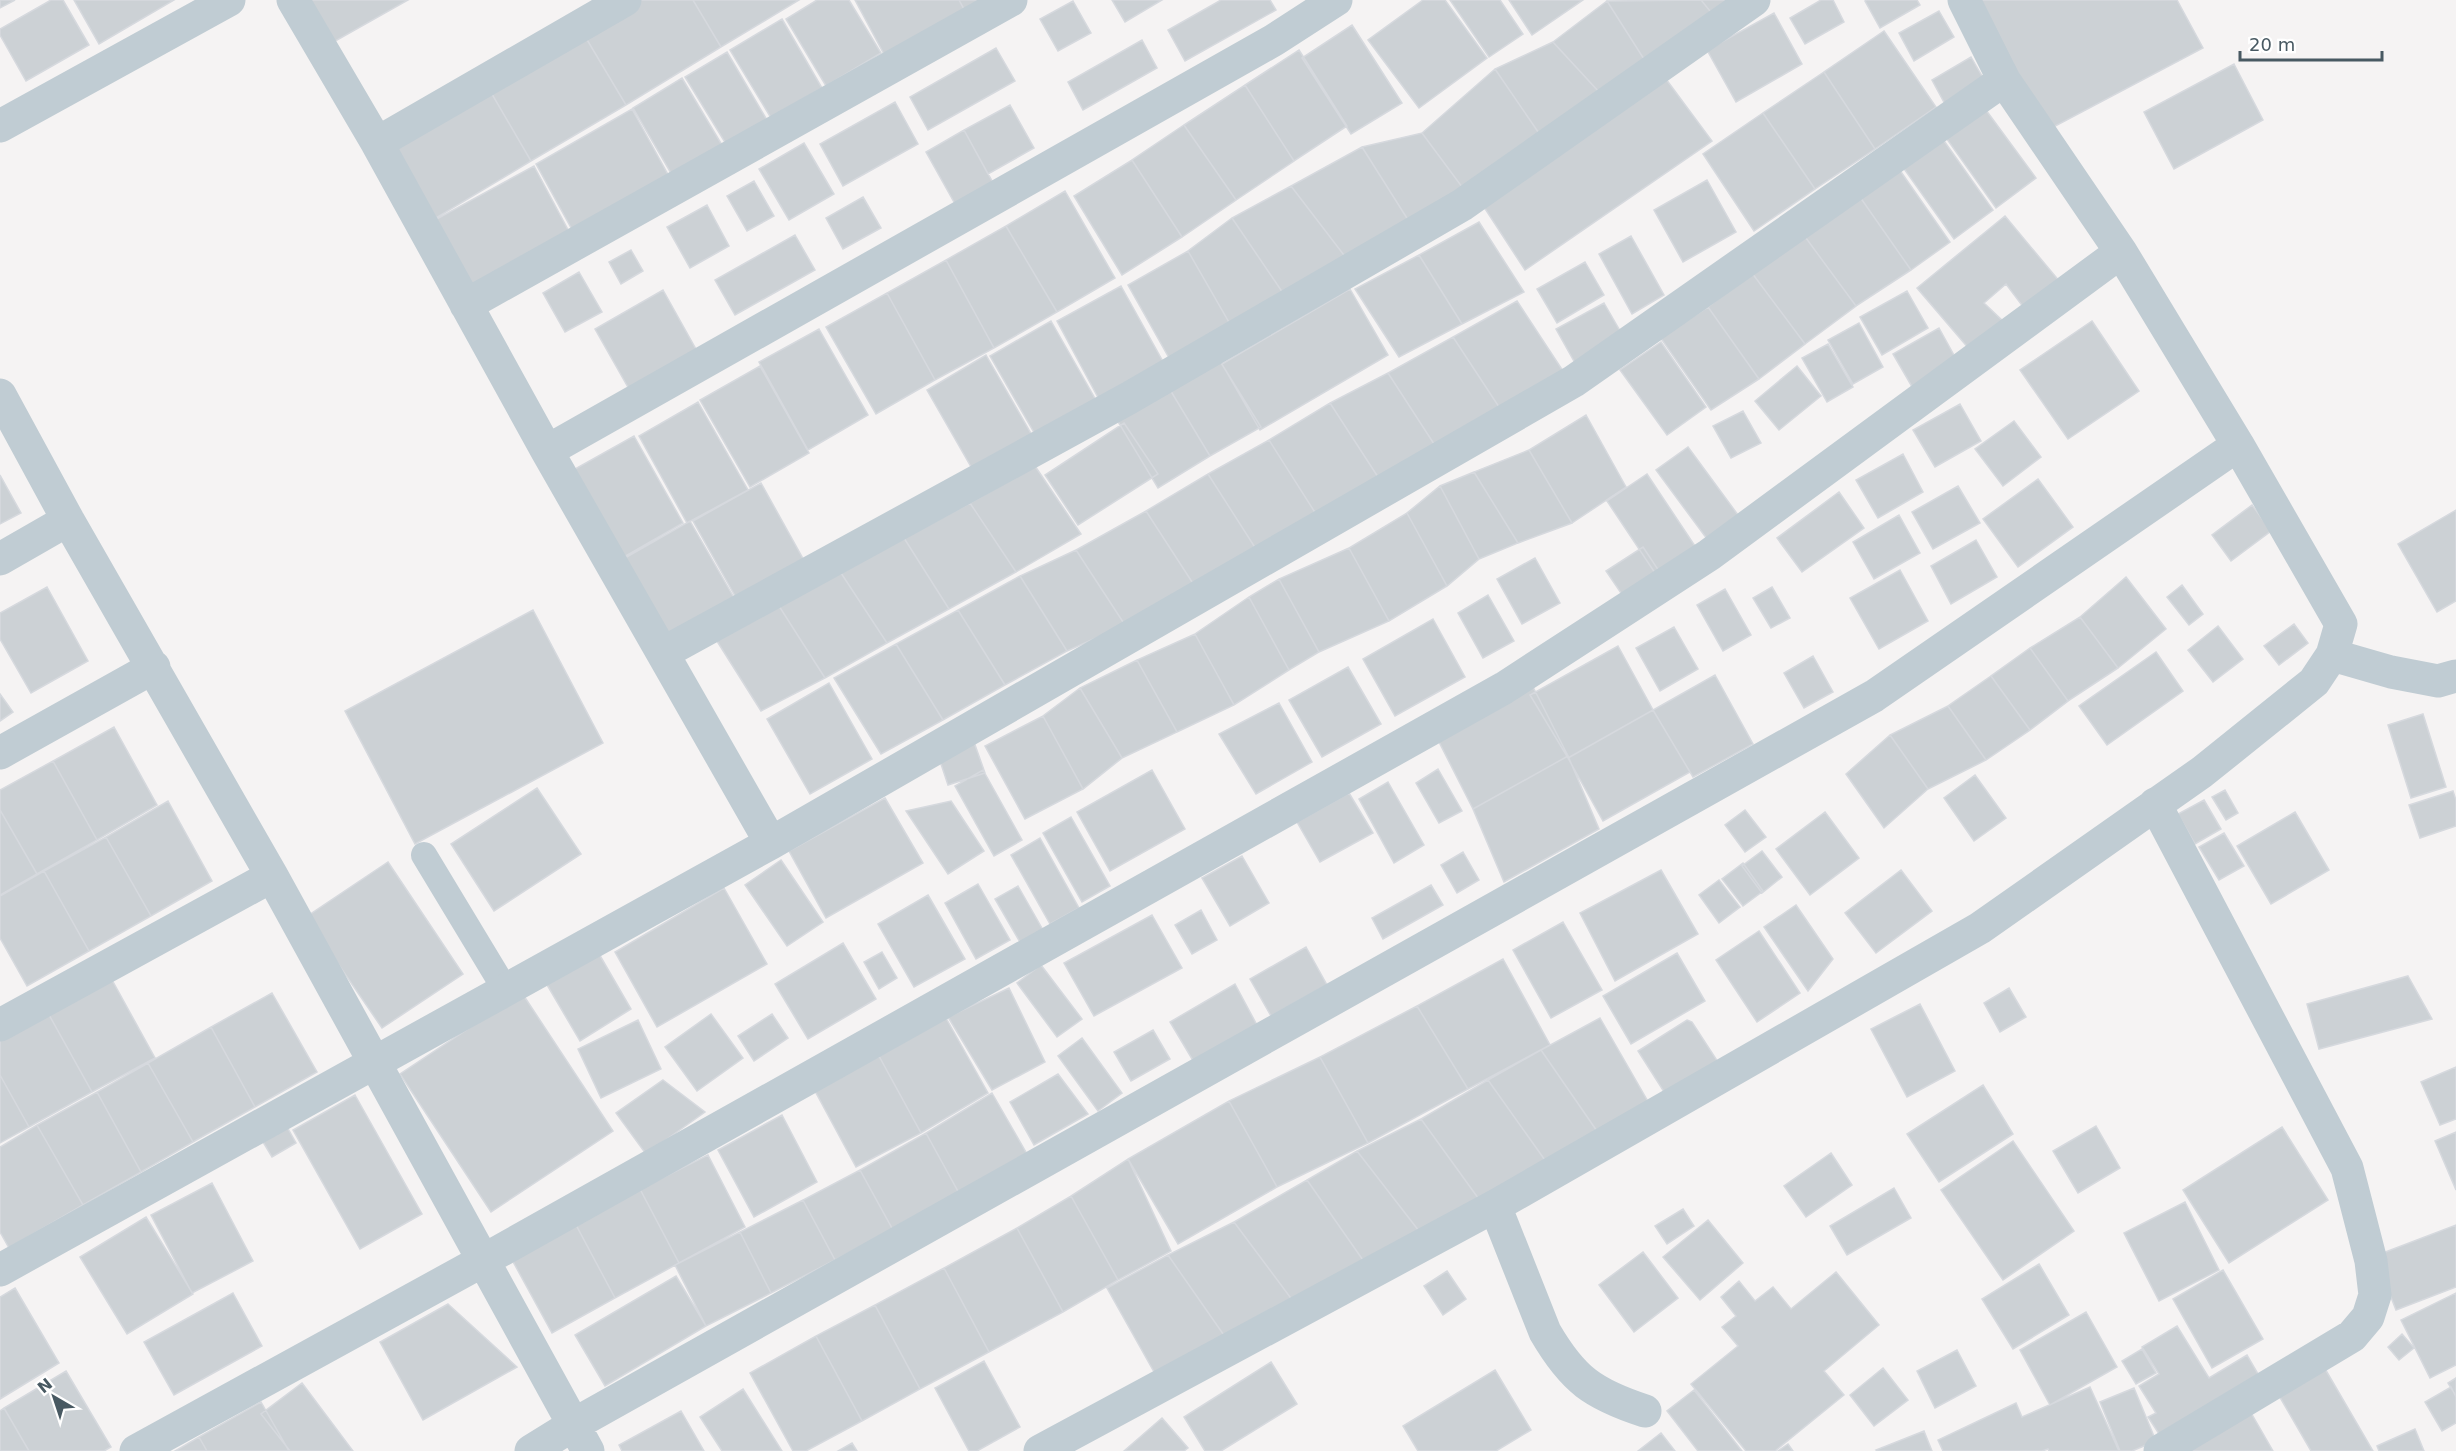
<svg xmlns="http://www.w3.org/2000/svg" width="2456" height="1451" viewBox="0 0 2456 1451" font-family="'DejaVu Sans',sans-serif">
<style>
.building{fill:#ccd1d5;stroke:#d6d9de;stroke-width:1.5}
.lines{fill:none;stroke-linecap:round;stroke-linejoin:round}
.lane{stroke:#c0ccd3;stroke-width:26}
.street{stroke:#c0ccd3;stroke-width:33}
</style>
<rect width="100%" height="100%" fill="#f5f3f3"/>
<path class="building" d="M0,0H15L0,8Z
M51,0H63L89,45L26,81L0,35V29Z
M74,0H174L99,44Z
M304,0H408L330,44Z
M641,0H693L721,47L626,105L583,33Z
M693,0H799L721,47Z
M817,0H849L881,53L826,86L786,19Z
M855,0H959L965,11L885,56Z
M959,0H985L965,11Z
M1112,0H1162L1125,22Z
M1221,0H1270L1276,10L1185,61L1168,30Z
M1423,0H1445L1487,58L1419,108L1368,40Z
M1450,0H1500L1523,34L1489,57Z
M1509,0H1583L1532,35Z
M1701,0L1719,22L1649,67L1607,1Z
M1701,0H1749L1719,22Z
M1821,0H1833L1844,22L1805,44L1790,18Z
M1867,0H1917L1920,5L1880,28L1865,1Z
M1981,0H2177L2203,48L2044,132Z
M1073,1L1091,33L1058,51L1040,19Z
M1607,1L1649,67L1600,93L1553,42Z
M1939,11L1954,37L1914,61L1899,33Z
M1774,13L1802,64L1736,102L1707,50Z
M782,19L822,88L771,118L730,50Z
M1352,25L1402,103L1351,134L1302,58Z
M1884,31L1936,107L1875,149L1824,72Z
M583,33L626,105L531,161L489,89Z
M1142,40L1157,68L1083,110L1068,82Z
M1553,42L1600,93L1545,142L1495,69Z
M996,48L1015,81L928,130L910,97Z
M1299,50L1347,126L1294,161L1245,85Z
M727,52L767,120L726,144L685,77Z
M1971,57L1986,83L1946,106L1932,80Z
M2234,64L2263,120L2174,169L2144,112Z
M1495,69L1545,142L1468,195L1422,133Z
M1660,71L1712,141L1525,270L1478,198Z
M1824,72L1875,149L1815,189L1763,113Z
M682,78L722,145L672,175L633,108Z
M1245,85L1294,161L1236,200L1184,125Z
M489,89L531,161L436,218L393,144Z
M895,102L918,144L843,186L820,144Z
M1010,105L1034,148L988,174L964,130Z
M1983,106L2036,178L1996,208L1944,135Z
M632,109L671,180L575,235L536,164Z
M1763,113L1815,189L1754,231L1703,154Z
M1184,125L1236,200L1182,237L1132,160Z
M964,130L997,190L959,211L926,152Z
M1422,133L1468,195L1410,223L1362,147Z
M1942,138L1993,210L1954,239L1902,166Z
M804,143L834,194L789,220L759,169Z
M1362,147L1410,223L1350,263L1291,186Z
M1132,160L1182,237L1122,275L1074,196Z
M534,166L574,241L473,295L433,221Z
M1899,169L1950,242L1911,270L1860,197Z
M1707,180L1736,232L1683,262L1654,210Z
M754,181L774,216L747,231L727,196Z
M1291,186L1350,263L1285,296L1232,218Z
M1065,191L1115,278L1057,312L1006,226Z
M863,197L881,228L843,249L826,218Z
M1860,197L1911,270L1856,306L1803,234Z
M707,205L729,246L690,268L667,227Z
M2005,216L2060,282L2027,312L2006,284L1984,303L2006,324L1970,350L1917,288Z
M1232,218L1285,296L1234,331L1188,251Z
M1479,222L1524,292L1462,324L1419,255Z
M1006,226L1057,312L994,348L946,260Z
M1803,234L1856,306L1805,344L1752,273Z
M795,235L815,270L735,315L715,280Z
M1631,236L1664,295L1632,314L1599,254Z
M631,250L643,271L621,284L609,262Z
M1188,251L1234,331L1173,365L1128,285Z
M1419,255L1462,324L1399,357L1355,289Z
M946,260L994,348L935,380L887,293Z
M1585,262L1604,295L1557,323L1537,289Z
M579,272L602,312L565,332L543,293Z
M1752,273L1805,344L1759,379L1708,307Z
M1121,286L1166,367L1101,403L1057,321Z
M1350,289L1388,355L1260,430L1222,364Z
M663,290L697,351L629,389L595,329Z
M1907,291L1928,328L1882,355L1860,317Z
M887,293L935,380L876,414L826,327Z
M1517,301L1565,374L1501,410L1453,337Z
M1604,303L1623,336L1575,363L1556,329Z
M1708,307L1759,379L1711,410L1660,337Z
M1051,321L1097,402L1036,436L990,356Z
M2092,321L2139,391L2068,439L2020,370Z
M1859,323L1883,367L1853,384L1828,340Z
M1939,328L1960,366L1915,392L1893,354Z
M819,329L868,415L808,450L759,362Z
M1453,337L1501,410L1436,447L1388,373Z
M1661,342L1706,407L1667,435L1620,370Z
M1828,344L1853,387L1827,402L1802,358Z
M986,355L1033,437L974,472L927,390Z
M1218,358L1261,427L1210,456L1169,388Z
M760,366L809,453L750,487L700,400Z
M1797,366L1821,396L1779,430L1755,401Z
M1388,373L1436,447L1378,477L1330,403Z
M1169,388L1210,456L1158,488L1117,420Z
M698,402L748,490L687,523L639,436Z
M1330,403L1378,477L1316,514L1269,440Z
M1960,404L1981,441L1935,467L1913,430Z
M1743,411L1761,443L1731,458L1713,426Z
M1586,415L1626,487L1572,523L1529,450Z
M2014,421L2041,457L2003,486L1975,449Z
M1124,423L1158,474L1078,525L1045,475Z
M634,436L683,523L624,557L575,469Z
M1269,440L1316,514L1256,549L1208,474Z
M1688,447L1741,519L1710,543L1656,470Z
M1529,450L1572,523L1518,543L1474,472Z
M1903,454L1923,492L1878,518L1856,480Z
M1035,466L1081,534L1016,572L970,503Z
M1474,472L1518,543L1479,559L1440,486Z
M1208,474L1256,549L1194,585L1146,511Z
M1647,474L1697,549L1657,576L1607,501Z
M0,475L21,513L0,524Z
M2038,479L2073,527L2018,567L1983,519Z
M761,483L806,564L739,603L693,521Z
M1440,486L1479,559L1447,586L1407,513Z
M1958,486L1980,523L1933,549L1912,512Z
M1839,492L1864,528L1802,572L1777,538Z
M970,503L1016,572L949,609L904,538Z
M2252,505L2271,531L2231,561L2212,535Z
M2456,510V601L2437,612L2398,544Z
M1146,511L1194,585L1125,625L1076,550Z
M1407,513L1447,586L1389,621L1349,548Z
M1899,515L1920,553L1874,579L1853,542Z
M690,521L737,603L669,640L623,559Z
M904,538L949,609L887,643L841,573Z
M1976,540L1997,577L1951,604L1931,566Z
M1643,547L1659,571L1623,596L1606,571Z
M1349,548L1389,621L1319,652L1279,579Z
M1076,550L1125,625L1067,651L1020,576Z
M1535,558L1560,603L1522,624L1497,579Z
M1900,570L1928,621L1879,649L1850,598Z
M841,573L887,643L825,678L779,606Z
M1020,576L1067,651L1005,685L958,610Z
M2126,577L2166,629L2118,668L2080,617Z
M1279,579L1319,652L1289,670L1249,597Z
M2182,585L2203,614L2189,625L2167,597Z
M47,587L88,661L31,693L0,639V613Z
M1772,587L1790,618L1771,628L1753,598Z
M1725,589L1751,635L1723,651L1697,605Z
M1488,595L1514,641L1483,658L1458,613Z
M1249,597L1289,670L1234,705L1195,634Z
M779,606L825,678L761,711L715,638Z
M533,610L603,743L415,844L345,711Z
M958,610L1005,685L943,720L896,644Z
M2080,617L2118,668L2068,701L2030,648Z
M1433,619L1465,677L1395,716L1363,659Z
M2294,624L2308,643L2279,665L2264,646Z
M2218,626L2243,659L2213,682L2188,650Z
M1674,627L1698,669L1660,691L1636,648Z
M1195,634L1234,705L1177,732L1137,660Z
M896,644L943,720L881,754L834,678Z
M1618,646L1653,710L1568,758L1530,695Z
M2030,648L2068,701L2030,730L1991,676Z
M2156,652L2183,691L2107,745L2079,706Z
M1813,656L1833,692L1804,708L1784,673Z
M1137,660L1177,732L1122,758L1080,688Z
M1348,667L1381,724L1322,757L1289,700Z
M1715,675L1753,744L1693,777L1653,710Z
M1991,676L2030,730L1986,760L1948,706Z
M829,683L872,759L810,794L767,719Z
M1531,683L1568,756L1473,809L1436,736Z
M1080,688L1122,758L1083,789L1043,716Z
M0,694L13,712L0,721Z
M1279,703L1312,762L1256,794L1219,734Z
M1948,706L1986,760L1928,789L1890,735Z
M1653,710L1690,772L1603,821L1568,758Z
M2423,714L2446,787L2411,798L2388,725Z
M1043,716L1083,789L1025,819L985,746Z
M114,727L157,805L97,840L53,761Z
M1890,735L1928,789L1884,828L1846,774Z
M974,742L985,773L948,785L938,755Z
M1568,756L1599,829L1504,882L1473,809Z
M53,761L97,840L37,874L0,810V790Z
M1438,769L1462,811L1439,823L1416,783Z
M983,770L1022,840L994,856L955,786Z
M1152,770L1185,829L1110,871L1077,812Z
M1975,775L2006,818L1974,841L1944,798Z
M1388,782L1424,845L1394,863L1359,799Z
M537,788L581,854L494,911L451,844Z
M2225,790L2238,813L2226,820L2212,797Z
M2453,791L2456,800V826L2420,838L2409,805Z
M1349,793L1373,833L1320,862L1297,822Z
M885,798L923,863L826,918L789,851Z
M2204,800L2221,829L2195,844L2178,814Z
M168,801L212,881L151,916L106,837Z
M951,801L984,851L948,874L906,811Z
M0,810L37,874L0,895Z
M1745,810L1766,837L1745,852L1725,825Z
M1825,812L1859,858L1810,895L1776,849Z
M2295,812L2329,870L2271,904L2237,846Z
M1071,817L1110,886L1082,902L1043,833Z
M2224,833L2244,866L2219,880L2199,847Z
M106,837L151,916L89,951L44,871Z
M1040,838L1079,908L1050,924L1011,855Z
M1762,851L1782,877L1762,893L1742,866Z
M1463,852L1479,880L1457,893L1441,865Z
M1242,856L1269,903L1230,926L1202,878Z
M781,860L823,922L787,946L745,885Z
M388,862L463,974L382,1028L306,917Z
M1743,863L1763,891L1743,906L1722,879Z
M1661,870L1698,934L1615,981L1580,913Z
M1901,870L1932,911L1876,953L1845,913Z
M44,871L89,951L27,986L0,938V896Z
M1719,880L1740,907L1719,923L1699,895Z
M978,884L1010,940L976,959L945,903Z
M1431,885L1443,905L1383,939L1372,918Z
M1018,886L1043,930L1021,944L995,899Z
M724,888L767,964L657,1027L615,952Z
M928,895L965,959L914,987L878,924Z
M1796,905L1833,959L1808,991L1764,927Z
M1201,910L1217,940L1192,954L1175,925Z
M1152,915L1182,968L1094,1016L1064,963Z
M1563,922L1602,990L1551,1018L1513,950Z
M1759,931L1800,993L1757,1022L1716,960Z
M843,943L876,999L808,1039L775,984Z
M595,947L631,1009L580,1041L543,978Z
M1306,947L1327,985L1271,1016L1250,979Z
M882,952L897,978L879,989L864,962Z
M1677,953L1705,1001L1631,1044L1603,996Z
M1503,959L1550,1045L1468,1089L1417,1006Z
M1041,965L1082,1019L1057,1037L1017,983Z
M2408,976L2432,1019L2319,1049L2307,1004Z
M111,978L155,1058L92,1092L48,1013Z
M1235,984L1258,1027L1195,1064L1170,1022Z
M1009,988L1045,1062L992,1090L948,1017Z
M2009,988L2026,1017L2000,1032L1984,1003Z
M272,993L317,1072L255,1107L211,1027Z
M522,993L613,1131L491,1212L400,1074Z
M1920,1004L1955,1071L1907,1097L1871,1029Z
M1417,1006L1468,1089L1368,1143L1320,1057Z
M48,1013L92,1092L29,1127L0,1075V1040Z
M711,1014L743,1058L697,1091L665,1047Z
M772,1014L788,1038L754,1061L738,1036Z
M946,1018L988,1093L921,1133L879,1056Z
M1600,1018L1650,1105L1599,1134L1541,1050Z
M638,1020L661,1069L601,1098L578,1049Z
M1687,1020L1692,1022L1718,1062L1666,1095L1638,1051Z
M211,1027L255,1107L193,1142L148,1063Z
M1153,1030L1170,1059L1131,1081L1114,1052Z
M1082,1038L1122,1093L1098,1111L1058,1056Z
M1541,1050L1599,1134L1547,1163L1488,1080Z
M879,1056L921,1133L856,1167L815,1091Z
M1320,1057L1368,1143L1277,1187L1229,1101Z
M148,1063L193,1142L141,1172L97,1092Z
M2456,1067V1119L2440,1125L2421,1082Z
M1058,1074L1088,1114L1034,1145L1010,1102Z
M0,1075L29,1127L0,1143Z
M663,1080L705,1112L646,1154L616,1113Z
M1488,1080L1547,1163L1481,1202L1421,1119Z
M1983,1085L2013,1134L1939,1182L1907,1134Z
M97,1092L141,1172L83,1205L37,1125Z
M992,1093L1027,1154L960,1195L926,1133Z
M355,1095L422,1214L360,1249L293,1130Z
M1229,1101L1277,1187L1178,1244L1128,1159Z
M782,1115L817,1182L754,1217L718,1150Z
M282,1118L296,1143L272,1157L257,1132Z
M1421,1119L1481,1202L1419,1231L1357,1151Z
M37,1125L83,1205L9,1248L0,1232V1147Z
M2096,1126L2120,1168L2078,1193L2053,1151Z
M2282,1127L2328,1200L2229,1263L2183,1190Z
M2456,1132V1190L2435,1141Z
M926,1133L960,1195L893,1230L860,1170Z
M2013,1141L2074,1231L2003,1280L1941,1190Z
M1357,1151L1419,1231L1365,1263L1307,1180Z
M1831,1153L1852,1185L1806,1217L1784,1186Z
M708,1155L745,1227L679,1263L640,1189Z
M1128,1159L1171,1251L1118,1280L1071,1196Z
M860,1170L893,1230L835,1260L803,1200Z
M1307,1180L1365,1263L1296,1305L1234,1222Z
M212,1183L253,1261L192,1293L151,1215Z
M1894,1188L1911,1218L1847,1255L1830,1226Z
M640,1189L679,1263L615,1298L575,1223Z
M1071,1196L1118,1280L1063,1312L1017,1228Z
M803,1200L835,1260L771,1293L740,1232Z
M2185,1202L2219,1270L2159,1301L2124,1233Z
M1683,1209L1694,1226L1667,1244L1655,1226Z
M146,1217L193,1294L127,1334L80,1257Z
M1708,1220L1743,1263L1700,1300L1663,1257Z
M1234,1222L1296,1305L1228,1341L1168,1255Z
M575,1223L615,1298L552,1333L511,1258Z
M2456,1225V1287L2396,1310L2375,1256Z
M1017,1228L1063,1312L989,1352L944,1268Z
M740,1232L771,1293L706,1326L675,1265Z
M1643,1252L1678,1298L1634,1332L1599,1285Z
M1168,1255L1228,1341L1158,1379L1107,1288Z
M2039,1264L2069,1315L2013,1349L1982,1299Z
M944,1268L989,1352L920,1389L875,1305Z
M2223,1270L2263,1339L2212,1368L2173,1299Z
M1447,1271L1466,1299L1443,1315L1424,1286Z
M1836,1272L1879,1325L1824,1371L1844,1395L1775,1451H1746L1691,1384L1738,1346L1722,1327L1736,1316L1721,1297L1739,1281L1755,1301L1773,1287L1791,1309Z
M676,1276L706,1326L605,1386L575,1335Z
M15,1288L59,1363L0,1399V1297Z
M233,1293L262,1346L174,1395L144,1342Z
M2456,1293V1365L2430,1378L2401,1320Z
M448,1304L517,1367L423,1420L380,1342Z
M875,1305L920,1389L862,1421L816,1336Z
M2086,1312L2117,1367L2050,1405L2020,1350Z
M2177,1326L2209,1378L2247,1355L2261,1379L2163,1440L2148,1417L2156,1413L2139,1386L2159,1374L2142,1347Z
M2402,1334L2414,1348L2399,1360L2388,1347Z
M816,1336L862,1421L806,1451H793L750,1373Z
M2142,1349L2156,1373L2136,1384L2122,1361Z
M1957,1350L1976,1386L1935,1408L1917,1371Z
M984,1361L1020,1427L977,1451H969L935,1388Z
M1271,1362L1297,1404L1221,1451H1205L1184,1417Z
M2324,1367L2373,1451H2311L2278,1394Z
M1883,1368L1908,1400L1874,1426L1850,1395Z
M1495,1370L1531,1430L1496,1451H1418L1403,1426Z
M66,1371L111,1447L104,1451H29L4,1408Z
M2456,1378V1396L2448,1383Z
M302,1383L353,1451H290L261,1414Z
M2090,1387L2119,1451H2049L2048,1449L2042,1451H1943L1938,1440L2016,1403L2022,1417Z
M2451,1387L2456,1397V1423L2442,1431L2425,1402Z
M2134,1388L2156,1441L2132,1451H2120L2100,1402Z
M743,1389L782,1451H722L700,1417Z
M1694,1390L1742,1451H1698L1667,1411Z
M261,1402L289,1451H207L199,1437Z
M4,1408L29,1451H0V1411Z
M681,1411L704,1451H622L619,1445Z
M2250,1411L2273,1451H2178Z
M1162,1418L1188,1448L1184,1451H1124Z
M2415,1429L2424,1451H2379L2377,1446Z
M1924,1431L1932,1451H1877L1876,1450Z
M1661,1433L1675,1451H1638Z
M199,1437L207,1451H175Z
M852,1443L857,1451H838Z
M1788,1444L1793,1451H1778Z"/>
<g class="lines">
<path class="lane" d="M424,855L505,989"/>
<path class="street" d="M293,0L377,143L547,451L771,843
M0,126L229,0
M377,143L625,0
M466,305L1011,0
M0,395L68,520L272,876L588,1451
M547,451L1274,40L1336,0
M0,559L68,520
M663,653L1129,398L1462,205L1754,0
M2332,655L2391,672L2438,681L2456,676
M0,753L154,667
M2155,804L2347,1168L2371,1261L2375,1295L2368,1317L2352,1336L2160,1451
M0,1025L272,876
M1495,1206L1545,1332C1573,1380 1593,1394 1645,1411
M0,1270L771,843L1574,381L2004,80
M136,1451L484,1260L1504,688L1709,555L2121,252
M531,1451L573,1425L1874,696L2238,445
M1040,1451L1495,1206L1980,928L2202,772L2314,682L2332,655L2341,624L2238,445L2121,252L2004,80L1964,0"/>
</g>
<g transform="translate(54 1397) rotate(321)" stroke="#ffffff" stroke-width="4.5" paint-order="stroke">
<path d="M0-4.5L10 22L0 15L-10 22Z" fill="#485962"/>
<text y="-9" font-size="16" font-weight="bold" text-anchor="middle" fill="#485962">N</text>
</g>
<path d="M2240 51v9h142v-9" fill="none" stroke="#485962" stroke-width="3"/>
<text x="2249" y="51" font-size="18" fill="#485962" stroke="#ffffff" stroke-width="4.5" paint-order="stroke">20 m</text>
</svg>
